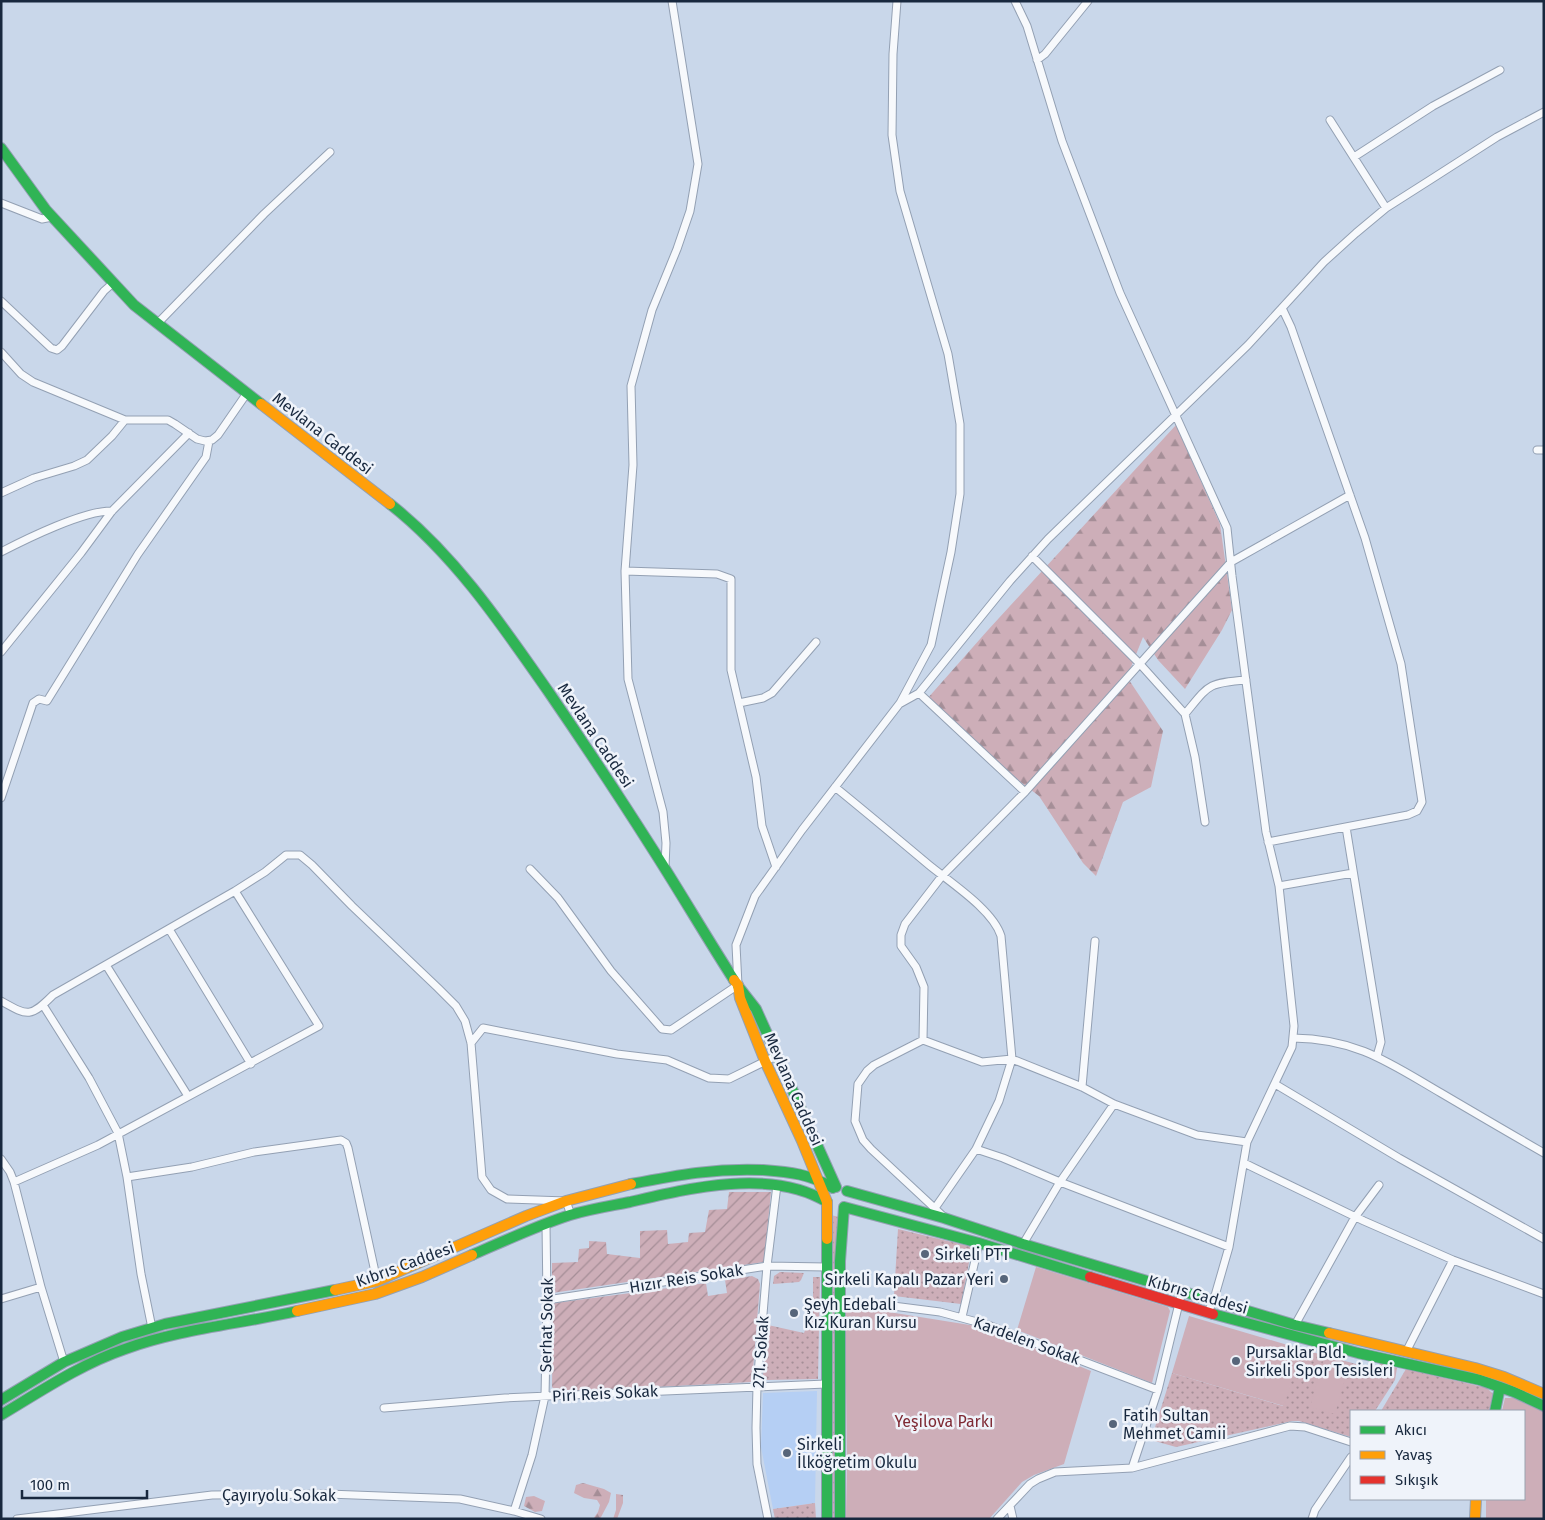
<svg xmlns="http://www.w3.org/2000/svg" width="1545" height="1520" viewBox="0 0 1545 1520" font-family="'Fira Sans',sans-serif">
<style>
.built{fill:#b5cff4}
.grass{fill:url(#grass-dots)}
.forest{fill:url(#forest-firs)}
.park{fill:#cdaeb8}
.garden{fill:url(#garden-furrows)}
.lines{fill:none;stroke-linecap:round;stroke-linejoin:round}
.street-casing{stroke:#93a0b3;stroke-width:9}
.fast-casing{stroke:#93a0b3;stroke-width:12}
.slow-casing{stroke:#93a0b3;stroke-width:12}
.jam-casing{stroke:#93a0b3;stroke-width:12}
.street{stroke:#f7f9fc;stroke-width:7}
.fast{stroke:#30b455;stroke-width:10}
.slow{stroke:#ff9f0a;stroke-width:10}
.jam{stroke:#e5322d;stroke-width:10}
.poi-dot{fill:#56657a;stroke:#eff3fa;stroke-width:2}
.labels{text-anchor:middle;stroke-width:5;stroke-linejoin:round;paint-order:stroke}
.street-label{font-size:16px;fill:#18283e;stroke:#eff3fa}
.poi-label{font-size:16px;fill:#18283e;stroke:#eff3fa;text-anchor:start}
.park-label{font-size:16px;fill:#7f2a34;stroke:#eff3fa}
</style>
<defs>
<pattern id="grass-dots" width="8" height="8" patternUnits="userSpaceOnUse" patternTransform="scale(1.25)"><rect width="8" height="8" fill="#cdaeb8"/><path d="M2 2h.1M6 6h.1" fill="none" stroke="#a58e97" stroke-width="1.8" stroke-linecap="round"/></pattern>
<pattern id="forest-firs" width="22" height="20" patternUnits="userSpaceOnUse" patternTransform="scale(1.25)"><rect width="22" height="20" fill="#cdaeb8"/><path d="M5 1l3.5 6h-7zM16 11l3.5 6h-7z" fill="#a58e97"/></pattern>
<pattern id="garden-furrows" width="10" height="10" patternUnits="userSpaceOnUse" patternTransform="scale(1.25)"><rect width="10" height="10" fill="#cdaeb8"/><path d="M-1 1l2-2M0 10L10 0M9 11l2-2" fill="none" stroke="#a58e97"/></pattern>
</defs>
<rect width="100%" height="100%" fill="#c9d7ea"/>
<path class="built" d="M817,1391L815,1503L773,1509L761,1447L763,1393Z"/>
<path class="grass" d="M831,1215L839,1217L835,1249V1288L836,1519H833L831,1462Z
M898,1229L972,1247L961,1304L894,1296Z
M780,1272L804,1273L801,1280L799,1282L773,1284L774,1276Z
M813,1277H820L818,1379L767,1380L763,1375L768,1325L804,1333L810,1316H813Z
M1301,1349L1378,1370L1380,1363L1397,1368L1395,1380L1375,1411H1351V1437L1299,1421H1292L1176,1447L1151,1440L1172,1373L1283,1406Z
M1406,1369L1487,1388L1493,1394L1489,1411H1381Z
M815,1503L816,1519H775L773,1509Z"/>
<path class="forest" d="M1176,425L1220,524L1232,610L1222,630L1185,689L1158,660L1143,637L1127,677L1163,731L1151,787L1123,802L1096,876L1083,863L1039,796L985,755L927,699L988,630Z
M583,1483L604,1489L611,1493L609,1502L600,1519H593L598,1512L600,1505L597,1500L584,1498L574,1493L576,1485Z
M616,1494L623,1495V1503L617,1519H613L616,1510Z
M534,1496L545,1501L542,1511L535,1512L524,1506L526,1497Z"/>
<path class="park" d="M1036,1267L1168,1307L1170,1311L1152,1383L1017,1330Z
M845,1305L976,1326L1004,1335L1091,1371L1064,1464L1034,1475L1022,1482L989,1519H846L847,1463Z
M1189,1316L1301,1349L1284,1406L1172,1373Z
M1324,1358L1349,1365L1335,1414L1310,1407Z
M1505,1398H1513L1544,1412V1519H1486V1499H1524V1411H1502Z"/>
<path class="garden" d="M729,1192H771L764,1262L552,1293V1263L578,1262L579,1249L589,1248V1241L606,1242L607,1254L640,1258V1231L667,1230L668,1244L688,1242L689,1233L705,1232L709,1210L727,1209Z
M752,1276L758,1279L760,1284L752,1382L560,1392L555,1390L552,1387L553,1305L555,1303L706,1283L708,1296L727,1293L725,1280Z"/>
<g class="lines">
<defs>
<path id="street" d="M1015,1L1027,26L1062,141L1120,293L1227,528L1232,576L1266,832L1279,886L1294,1026L1292,1047L1247,1142L1229,1247L1214,1299L1208,1312
M1037,60L1045,54L1088,1
M1330,120L1386,208
M1354,157L1433,106L1500,70
M1,203L42,219L52,217
M1,301L51,348L57,350L62,346L104,291L113,283
M157,324L264,214L330,152
M1,352L21,374L33,382L125,420H168L175,424L197,439L205,441L212,440L218,435L247,393
M1537,450H1544
M1,493L34,478L74,466L87,460L112,436L125,420
M1,552C26,539 85,510 112,511
M1032,556L1140,664L1185,714L1195,757L1205,822
M625,571L717,574L731,579V670L756,777L762,826L776,867
M1,652L81,553L112,511L189,433
M919,693L1025,792
M739,703L763,698L772,693L816,642
M901,703L919,693L1010,581L1048,539L1248,345L1324,262L1356,233L1386,208L1430,180L1497,137L1544,112
M1185,714C1209,685 1207,683 1246,680
M835,787C867,813 898,839 929,865C951,883 993,910 1001,936L1012,1059L999,1101L976,1149L935,1208
M1,798L33,703L39,699L47,701L138,554L206,457L209,441
M1346,827L1381,1042L1377,1056
M1268,842L1408,815L1417,811L1422,802L1401,664L1365,538L1291,327L1282,308
M665,867L666,843L663,812L628,679L625,571L633,465L631,386L652,310L677,249L690,211L698,164L672,1
M530,869L558,898L611,971L662,1029L671,1030L738,985L736,945L755,896L802,830L900,703L931,645L951,552L960,494V424L948,354L900,191L892,135L893,54L897,1
M1279,886L1353,873
M169,929L251,1064
M106,965L188,1096
M1,1001C28,1016 30,1018 53,995L235,891L265,872L286,855H300L312,865L352,906L438,988L456,1006L465,1021L471,1043L482,1177L491,1190L507,1199L566,1201L571,1215
M43,1005L89,1078L118,1133L127,1177L141,1274L152,1328
M1293,1038C1357,1039 1388,1062 1441,1093C1475,1113 1509,1133 1544,1153
M923,1040L924,987L916,967L901,946V935L905,924L942,876L1025,792L1231,562L1350,495
M471,1043L483,1028L617,1054L667,1060L709,1078L729,1079L776,1056
M1275,1084L1399,1158L1544,1239
M1082,1087L1095,941
M976,1149L1003,1158L1060,1182L1229,1247
M1,1159L10,1172L14,1182L41,1287L64,1362
M1244,1163L1364,1221L1453,1260L1544,1294
M127,1177L192,1167L254,1152L341,1140L346,1143L348,1148L377,1281
M14,1182L98,1145L319,1026L235,891
M943,1216L871,1149L863,1140L855,1121L858,1084L867,1071L874,1065L923,1040L982,1062L1012,1059L1082,1087L1114,1104L1197,1135L1247,1142
M1023,1244L1060,1182L1114,1104
M1,1299L41,1287
M547,1300L767,1266L826,1267
M893,1306L940,1312L988,1325L1158,1390
M962,1317L979,1243
M1295,1325L1355,1217L1379,1185
M1406,1352L1453,1260
M384,1408L505,1398L826,1384
M1132,1468L1158,1390L1182,1291
M1010,1506L1013,1519
M514,1511L532,1455L545,1396L547,1300L546,1224
M17,1519L212,1495L328,1494L460,1499L514,1511L541,1519
M768,1519L757,1464L756,1428L757,1386L767,1266L777,1185
M997,1519L1030,1484L1038,1479L1055,1472L1132,1468L1290,1426L1305,1427L1351,1442
M1312,1519L1315,1510L1351,1457"/>
<path id="fast" d="M1,148L46,210L134,305L261,404
M390,504C454,554 502,625 548,691C583,742 617,793 650,845C679,890 705,935 734,980
M738,986L756,1009L836,1187
M631,1184C678,1175 715,1168 763,1170C790,1172 810,1174 833,1188
M847,1191L944,1218L1023,1244L1295,1325L1329,1333
M827,1239V1519
M472,1255C504,1241 536,1226 570,1215C590,1209 610,1206 630,1202C689,1188 772,1168 827,1202
M1213,1314L1358,1353L1480,1380L1514,1392L1544,1406
M1,1400L64,1362L122,1337L165,1324L335,1290
M1495,1411L1500,1387
M1,1415C41,1391 81,1364 125,1349C180,1329 240,1324 297,1311
M840,1519V1261L844,1207L979,1243L1090,1277"/>
<path id="slow" d="M261,404L390,504
M734,980L738,985L740,998L765,1061L802,1141L827,1202V1239
M335,1290L377,1281L526,1216L566,1201L631,1184
M297,1311L375,1294L422,1277L472,1255
M1329,1333L1475,1368L1504,1377L1544,1394
M1475,1519L1476,1499"/>
<path id="jam" d="M1090,1277L1213,1314"/>
</defs>
<use href="#street" class="street-casing"/>
<use href="#fast" class="fast-casing"/>
<use href="#slow" class="slow-casing"/>
<use href="#jam" class="jam-casing"/>
<use href="#street" class="street"/>
<use href="#fast" class="fast"/>
<use href="#slow" class="slow"/>
<use href="#jam" class="jam"/>
</g>
<g class="poi-dot">
<circle cx="925" cy="1254" r="5"/>
<circle cx="1004" cy="1279" r="5"/>
<circle cx="794" cy="1313" r="5"/>
<circle cx="1236" cy="1361" r="5"/>
<circle cx="1113" cy="1424" r="5"/>
<circle cx="787" cy="1453" r="5"/>
</g>
<g class="labels">
<g class="street-label">
<text transform="translate(323 433) rotate(38)" y="6">Mevlana Caddesi</text>
<text transform="translate(596 735) rotate(56)" y="6">Mevlana Caddesi</text>
<text transform="translate(794 1089) rotate(66)" y="6">Mevlana Caddesi</text>
<text transform="translate(405 1264) rotate(-20)" y="6">Kıbrıs Caddesi</text>
<text transform="translate(686 1278) rotate(-9)" y="6">Hızır Reis Sokak</text>
<text transform="translate(1198 1294) rotate(16)" y="6">Kıbrıs Caddesi</text>
<text transform="translate(546 1325) rotate(-89)" y="6">Serhat Sokak</text>
<text transform="translate(1027 1340) rotate(20)" y="6">Kardelen Sokak</text>
<text transform="translate(760 1352) rotate(-86)" y="6">271. Sokak</text>
<text transform="translate(605 1393) rotate(-3)" y="6">Piri Reis Sokak</text>
<text x="279" y="1501">Çayıryolu Sokak</text>
</g>
<g class="poi-label">
<text x="935" y="1260">Sirkeli PTT</text>
<text x="994" y="1285" text-anchor="end">Sirkeli Kapalı Pazar Yeri</text>
<text x="804" y="1310">Şeyh Edebali<tspan x="804" dy="18">Kız Kuran Kursu</tspan></text>
<text x="1246" y="1358">Pursaklar Bld.<tspan x="1246" dy="18">Sirkeli Spor Tesisleri</tspan></text>
<text x="1123" y="1421">Fatih Sultan<tspan x="1123" dy="18">Mehmet Camii</tspan></text>
<text x="797" y="1450">Sirkeli<tspan x="797" dy="18">İlköğretim Okulu</tspan></text>
</g>
<g class="park-label">
<text x="944" y="1427">Yeşilova Parkı</text>
</g>
</g>
<rect width="1545" height="1520" fill="none" stroke="#18283e" stroke-width="5"/>
<rect x="1350" y="1410" width="175" height="90" fill="#eff3fa" stroke="#99a2af"/>
<rect x="1360" y="1426" width="25" height="8" fill="#30b455" stroke="#99a2af"/>
<text x="1395" y="1435" font-size="15" fill="#18283e">Akıcı</text>
<rect x="1360" y="1451" width="25" height="8" fill="#ff9f0a" stroke="#99a2af"/>
<text x="1395" y="1460" font-size="15" fill="#18283e">Yavaş</text>
<rect x="1360" y="1476" width="25" height="8" fill="#e5322d" stroke="#99a2af"/>
<text x="1395" y="1485" font-size="15" fill="#18283e">Sıkışık</text>
<path d="M22 1490v8h125v-8" fill="none" stroke="#18283e" stroke-width="2.5"/>
<text x="30" y="1490" font-size="15" fill="#18283e" stroke="#eff3fa" stroke-width="4" paint-order="stroke">100 m</text>
</svg>
